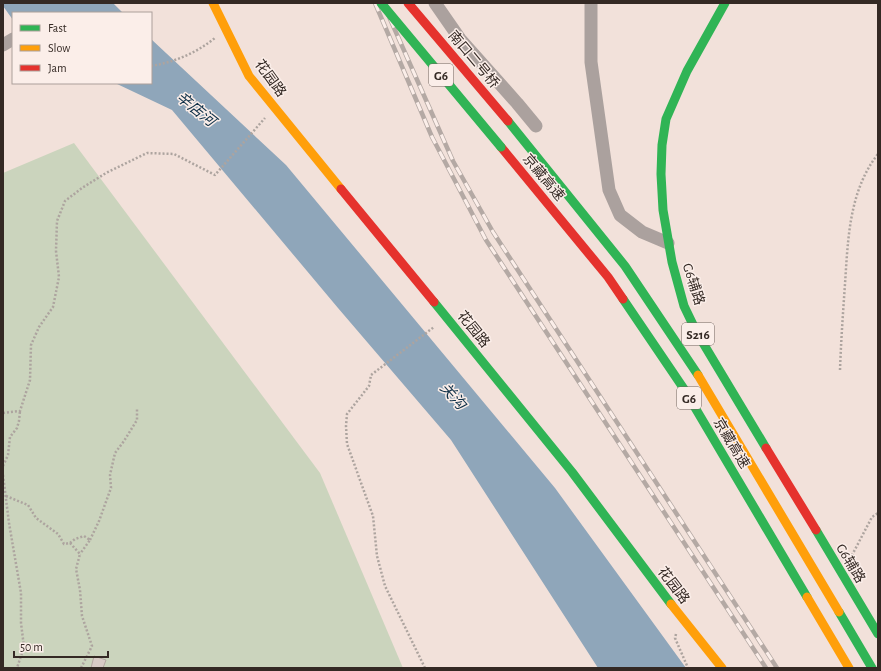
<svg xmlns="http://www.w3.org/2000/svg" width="881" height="671" viewBox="0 0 881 671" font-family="'Alegreya Sans','Noto Sans SC',sans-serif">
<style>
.green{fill:#cbd4bd}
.water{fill:#8fa6ba}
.building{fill:#d8cbc6;stroke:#b4a7a2}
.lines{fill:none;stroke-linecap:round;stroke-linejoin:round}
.path{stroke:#ada49f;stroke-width:2.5;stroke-dasharray:2 2;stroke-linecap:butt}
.street{stroke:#aba19e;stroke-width:13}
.fast{stroke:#30b455;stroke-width:9}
.slow{stroke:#ff9f0a;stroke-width:9}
.jam{stroke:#e5322d;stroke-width:9}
.rail-casing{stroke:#b4a9a4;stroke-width:4.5}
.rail{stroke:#fbeee9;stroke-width:3;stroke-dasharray:9;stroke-linecap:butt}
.fast-bridge{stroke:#30b455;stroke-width:9}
.labels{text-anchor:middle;stroke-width:3;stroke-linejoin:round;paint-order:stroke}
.shield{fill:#fbeee9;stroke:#70645f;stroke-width:1}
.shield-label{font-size:13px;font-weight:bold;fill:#342924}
.street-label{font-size:14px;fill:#342924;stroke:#fbeee9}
.water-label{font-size:15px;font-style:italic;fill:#103149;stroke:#fbeee9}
</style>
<rect width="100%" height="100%" fill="#f2e1da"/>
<path class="green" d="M74,143L320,473L403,668H3V173Z"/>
<path class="water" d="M3,3H113L123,13H13V20L3,6Z
M151,39L286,165L555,488L686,668H598L451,440L338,308L172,110L115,83H151Z"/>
<path class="building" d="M94,656L106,660L103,668H91Z"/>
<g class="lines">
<path class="path" d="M151,66C175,62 196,53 215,38
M840,370C841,341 843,313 845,284C848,239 849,191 878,154
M3,413L20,411L30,380L31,345L39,327L53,307L59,277L56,251L57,221L65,201L82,188L106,173L147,153L174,154L215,175L265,118
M3,466L8,455L10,437L17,428L19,421L20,411
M3,475L9,523L21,593V623L24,647L17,668
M6,496L28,505L36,518L58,534L64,544L70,543L80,554L76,569L80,590L82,616L92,646L81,668
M90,540L99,521L111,488L110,475L115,453L124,441L137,420V408
M70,543L75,539L84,536L90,540L80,554
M850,559L872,517L878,513
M676,634L675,638L688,668
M425,668L385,586L377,556L373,516L347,444L346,426L347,414L369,386L371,375L434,327"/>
<path class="street" d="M435,3L460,39L517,103L536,126
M591,3V62L609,190L620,215L642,232L668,243
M3,45L13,39"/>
<path class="fast" d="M725,3L687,71L666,119L662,145L661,174L663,210L672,262L684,306L697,333L766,448
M508,121L625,266L698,375
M623,299L684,389L807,597
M434,302L572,472L671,604
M816,530L878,634
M839,612L872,668"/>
<path class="slow" d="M213,3L249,76L341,189
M698,375L839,612
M807,597L849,668
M671,604L722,668"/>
<path class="jam" d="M408,3L508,121
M501,147L608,277L623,299
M341,189L434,302
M766,448L816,530"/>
<defs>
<path id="rail" d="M375,3L432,137L486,240L766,668
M383,3L453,161L493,232L777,668"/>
</defs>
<use href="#rail" class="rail-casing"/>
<use href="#rail" class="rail"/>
<path class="fast-bridge" d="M381,3L501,147"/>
</g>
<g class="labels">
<g class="shield">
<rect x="429" y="64" width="24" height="22" rx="3"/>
<rect x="682" y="323" width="32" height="22" rx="3"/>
<rect x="677" y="387" width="24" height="22" rx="3"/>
</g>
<g class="shield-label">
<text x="441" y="80">G6</text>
<text x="698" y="339">S216</text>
<text x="689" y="403">G6</text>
</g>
<g class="street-label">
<text transform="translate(474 59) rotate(50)" y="5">南口二号桥</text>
<text transform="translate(271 78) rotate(54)" y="5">花园路</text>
<text transform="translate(544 177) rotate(50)" y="5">京藏高速</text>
<text transform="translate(694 284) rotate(72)" y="5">G6辅路</text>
<text transform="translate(474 329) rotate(51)" y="5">花园路</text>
<text transform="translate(732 443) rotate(59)" y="5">京藏高速</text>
<text transform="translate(851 563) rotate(59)" y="5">G6辅路</text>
<text transform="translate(674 585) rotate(53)" y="5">花园路</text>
</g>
<g class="water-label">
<text transform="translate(196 109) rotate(39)" y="5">辛店河</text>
<text transform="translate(453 396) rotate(48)" y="5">关沟</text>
</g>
</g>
<rect width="881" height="671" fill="none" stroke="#342924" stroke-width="8"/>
<rect x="12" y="12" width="140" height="72" fill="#fbeee9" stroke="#ab9f9a"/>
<rect x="20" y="25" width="20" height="6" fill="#30b455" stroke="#ab9f9a"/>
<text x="48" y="32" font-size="12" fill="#342924">Fast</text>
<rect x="20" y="45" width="20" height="6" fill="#ff9f0a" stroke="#ab9f9a"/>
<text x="48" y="52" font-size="12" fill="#342924">Slow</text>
<rect x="20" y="65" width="20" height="6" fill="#e5322d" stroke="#ab9f9a"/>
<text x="48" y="72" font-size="12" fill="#342924">Jam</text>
<path d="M14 651v6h94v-6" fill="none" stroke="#342924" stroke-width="2"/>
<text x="20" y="651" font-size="12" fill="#342924" stroke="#fbeee9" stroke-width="3" paint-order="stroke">50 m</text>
</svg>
